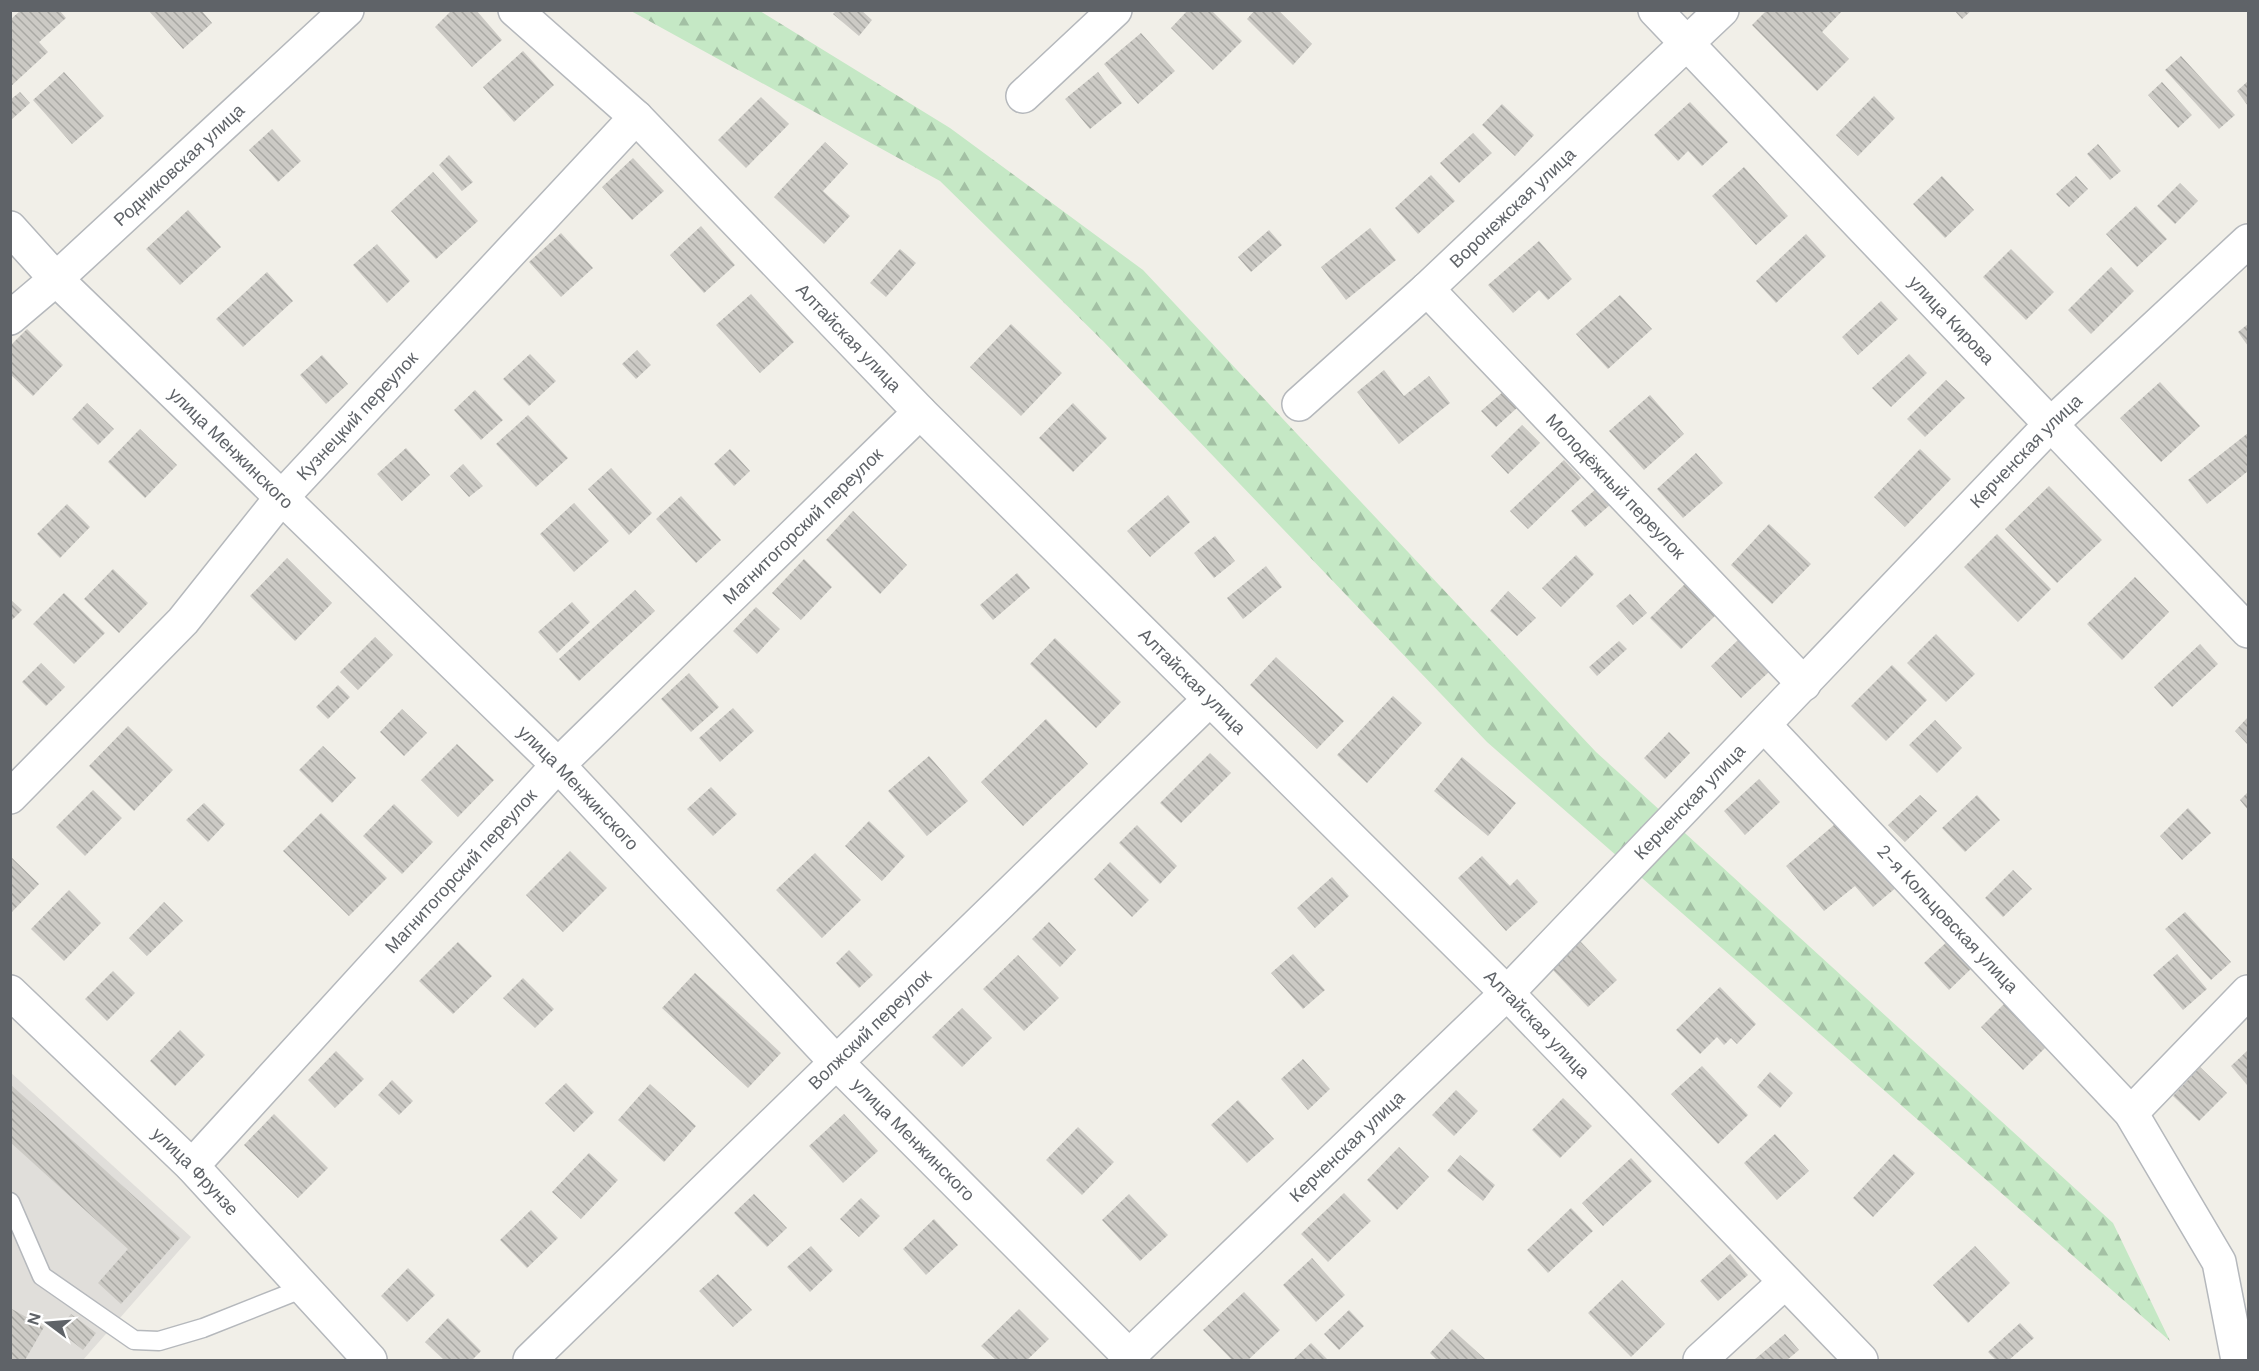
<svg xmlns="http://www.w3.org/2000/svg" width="2259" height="1371" viewBox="0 0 2259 1371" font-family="'DM Sans',sans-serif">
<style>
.industrial{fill:#e0deda}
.forest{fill:url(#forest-firs)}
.building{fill:url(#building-back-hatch)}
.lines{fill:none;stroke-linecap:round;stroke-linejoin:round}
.lane-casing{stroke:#b5b8bc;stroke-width:21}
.street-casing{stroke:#b5b8bc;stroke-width:36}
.lane{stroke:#fff;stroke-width:18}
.street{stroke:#fff;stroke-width:33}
.labels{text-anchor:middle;stroke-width:5;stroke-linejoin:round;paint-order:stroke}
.street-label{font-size:18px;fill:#5f6368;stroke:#fff}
</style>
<defs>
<pattern id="forest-firs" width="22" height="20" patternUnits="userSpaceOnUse" patternTransform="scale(1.5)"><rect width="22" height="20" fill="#c5e8c5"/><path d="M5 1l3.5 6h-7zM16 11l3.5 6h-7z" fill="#a3c0a4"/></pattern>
<pattern id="building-back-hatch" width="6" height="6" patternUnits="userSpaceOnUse" patternTransform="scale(1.5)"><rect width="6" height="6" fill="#cccac5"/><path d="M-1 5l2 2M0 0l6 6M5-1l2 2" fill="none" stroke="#a9a8a4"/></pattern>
</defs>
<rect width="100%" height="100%" fill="#f1efe8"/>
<path class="industrial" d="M10,1072L191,1237L83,1360H11Z"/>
<path class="forest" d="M631,11H760L950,128L1143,270L1596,752L2113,1223L2170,1341L1487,742L1103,341L940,181Z"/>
<path class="building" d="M21,10H59L66,18L39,42L48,52L10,87V20Z
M148,10H201L212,23L183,49Z
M452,10H476L502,40L472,67L435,27Z
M837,10H861L872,20L859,36L833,14Z
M1188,10H1211L1242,41L1213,70L1171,28Z
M1255,10H1278L1312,44L1293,65L1247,19Z
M1767,10H1843L1822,32L1849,59L1817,91L1752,25Z
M1954,10H1972L1962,19Z
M1141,33L1175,71L1138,104L1104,64Z
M523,51L554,85L514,122L483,87Z
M2181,56L2235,115L2219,129L2165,70Z
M64,72L104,116L72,144L33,100Z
M1098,72L1122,103L1090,129L1065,99Z
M2248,81V106L2237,91Z
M2162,82L2192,115L2178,128L2148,95Z
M20,92L30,103L10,121V100Z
M1874,96L1895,118L1858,156L1836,135Z
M761,97L789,124L746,168L718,140Z
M1690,102L1728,142L1702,166L1688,151L1678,161L1654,135Z
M1502,104L1534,135L1515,156L1482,125Z
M272,129L301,161L278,182L249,150Z
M1473,133L1492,153L1459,183L1440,163Z
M825,142L848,164L823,191L850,216L824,244L774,197Z
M2098,144L2121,171L2110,180L2087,154Z
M449,155L473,182L462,191L439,165Z
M633,158L664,191L632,220L602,187Z
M1744,167L1788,216L1756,245L1712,196Z
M433,172L478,221L436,259L391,211Z
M1431,175L1455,201L1418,234L1395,208Z
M1942,176L1974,210L1945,238L1913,204Z
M2076,176L2088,189L2069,207L2056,194Z
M2180,183L2198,201L2175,224L2157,206Z
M2136,206L2167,239L2137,267L2106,234Z
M188,210L221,247L180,285L146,249Z
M701,226L735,265L704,293L670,255Z
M1370,228L1396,260L1346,300L1321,267Z
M1269,230L1282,245L1251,272L1238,257Z
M561,233L593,268L561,297L529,262Z
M1806,234L1826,256L1776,303L1756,281Z
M1539,241L1572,279L1548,300L1539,290L1513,313L1488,285Z
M377,244L410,281L387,303L353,265Z
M900,249L916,263L886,297L870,283Z
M2011,249L2054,292L2026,320L1983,277Z
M2111,267L2134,291L2091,334L2068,310Z
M267,272L293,301L243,347L216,319Z
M751,294L794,342L760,373L716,325Z
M1620,295L1652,329L1608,369L1576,334Z
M1881,301L1898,319L1858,355L1842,337Z
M1011,324L1062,373L1021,416L970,367Z
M2248,324V346L2238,332Z
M27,329L63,365L33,396L10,374V346Z
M637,350L651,365L636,379L622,364Z
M530,354L556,381L529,406L503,379Z
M1909,354L1927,373L1891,407L1872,388Z
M322,355L348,384L326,404L300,375Z
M1384,370L1404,396L1429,376L1450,403L1399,444L1357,392Z
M1946,380L1965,398L1925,437L1907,419Z
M2160,382L2200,426L2161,462L2120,418Z
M475,390L503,420L481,440L454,410Z
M1504,391L1518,407L1496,427L1481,411Z
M1650,395L1684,434L1644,470L1609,431Z
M87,403L114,429L98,445L72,419Z
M1073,403L1107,438L1073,472L1039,438Z
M528,415L568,458L536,487L496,444Z
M1522,425L1540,443L1508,474L1491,456Z
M140,429L177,465L145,498L108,462Z
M2248,433V471L2207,504L2188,480Z
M406,448L430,475L402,501L377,474Z
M730,449L750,471L734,486L714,464Z
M1920,449L1951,479L1905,527L1874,497Z
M1696,453L1723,483L1683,518L1657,489Z
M1564,460L1581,478L1528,529L1510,511Z
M463,464L483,486L469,497L450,476Z
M611,468L652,513L629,535L588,489Z
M2049,486L2102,540L2057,583L2005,529Z
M1597,488L1611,504L1585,527L1571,511Z
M1168,495L1190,522L1150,557L1127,531Z
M681,496L721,540L696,563L656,519Z
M574,503L609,541L574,572L540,534Z
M67,504L90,527L60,558L37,534Z
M853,511L907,565L880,594L826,540Z
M1769,524L1811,564L1772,604L1731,565Z
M1997,534L2051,589L2018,622L1964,567Z
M1215,536L1235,561L1214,578L1194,553Z
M1576,555L1594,574L1561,607L1542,588Z
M287,558L332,603L295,641L250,596Z
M804,559L832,587L801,620L772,593Z
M1266,566L1282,587L1243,619L1227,598Z
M113,569L148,603L119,633L84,599Z
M1017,573L1030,588L993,620L980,605Z
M2135,577L2169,612L2122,660L2087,624Z
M1686,583L1717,614L1681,649L1650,618Z
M635,590L655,611L579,681L559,659Z
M1508,591L1536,618L1517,636L1490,611Z
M64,593L105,633L74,664L33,624Z
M1630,594L1647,613L1633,625L1616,606Z
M10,599L22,610L10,622Z
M572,602L590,622L557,653L538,632Z
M756,607L780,629L757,654L733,631Z
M1936,634L1975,674L1946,702L1907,663Z
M375,637L393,655L358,690L340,672Z
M1055,638L1121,702L1096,728L1030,664Z
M1738,640L1769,672L1741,698L1711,666Z
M1619,641L1627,649L1597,676L1589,667Z
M2200,644L2218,664L2172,707L2154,687Z
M1276,657L1344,721L1317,749L1250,685Z
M41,663L65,687L46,706L22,682Z
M1892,665L1927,700L1886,741L1851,706Z
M689,673L719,707L691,732L661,699Z
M338,685L350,697L328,719L316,707Z
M1393,696L1422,723L1367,783L1337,755Z
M733,708L754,731L720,762L699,738Z
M402,709L427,733L404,756L380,732Z
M2248,717V745L2235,731Z
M1046,719L1088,764L1023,826L981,782Z
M1935,720L1962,748L1937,773L1909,745Z
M128,726L173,770L134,811L89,766Z
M1669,732L1690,753L1665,779L1644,758Z
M457,744L494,780L458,817L421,780Z
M323,746L356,778L332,803L299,770Z
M1210,753L1231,773L1181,823L1160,803Z
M929,756L968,801L927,836L888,791Z
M1462,757L1516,803L1488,836L1434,791Z
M1759,779L1780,802L1745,835L1724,811Z
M711,787L737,814L713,836L687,809Z
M93,790L122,818L85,856L56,827Z
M2248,792V810L2240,800Z
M1920,795L1937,811L1905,842L1888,825Z
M1977,795L2000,820L1965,852L1942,828Z
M204,803L225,824L208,842L186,820Z
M394,804L433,842L402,874L363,836Z
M2188,808L2211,833L2182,860L2160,836Z
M321,813L387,878L349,916L283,851Z
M1841,819L1898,886L1873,907L1855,886L1824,911L1786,866Z
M869,821L905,856L882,881L845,846Z
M1137,825L1177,866L1160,884L1119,843Z
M570,851L607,888L563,932L526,895Z
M815,853L861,900L822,938L776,890Z
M10,856L39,884L10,914Z
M1482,856L1510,886L1517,879L1538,902L1506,931L1458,878Z
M1110,862L1149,900L1132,917L1094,879Z
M2013,870L2032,889L2003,917L1985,898Z
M1332,877L1349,896L1315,928L1297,908Z
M69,890L101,923L64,961L31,929Z
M164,902L183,921L147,956L129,938Z
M2185,912L2231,962L2211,980L2165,929Z
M1049,922L1076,950L1060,967L1032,939Z
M1950,939L1974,966L1949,990L1924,963Z
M1580,941L1617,980L1588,1007L1552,969Z
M458,942L492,976L453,1014L419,981Z
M849,950L873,975L859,988L836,963Z
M1293,954L1325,990L1303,1009L1271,973Z
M2177,954L2207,989L2183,1010L2153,975Z
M1018,955L1059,998L1024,1031L983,989Z
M113,971L135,993L107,1021L85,999Z
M695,973L781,1053L748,1088L662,1008Z
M523,978L554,1009L535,1028L503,998Z
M1720,987L1756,1024L1737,1044L1731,1038L1724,1045L1717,1037L1700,1054L1676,1030Z
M2008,1000L2050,1043L2023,1070L1981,1027Z
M962,1008L992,1038L962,1067L932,1037Z
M180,1030L205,1055L175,1086L150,1061Z
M2248,1050V1086L2231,1066Z
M336,1051L364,1079L335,1108L308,1080Z
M1303,1059L1330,1089L1308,1110L1281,1079Z
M1702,1066L1748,1115L1718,1144L1671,1094Z
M2200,1067L2227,1093L2199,1121L2173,1096Z
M1770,1072L1793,1093L1780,1108L1757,1087Z
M392,1080L413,1101L399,1115L378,1095Z
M566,1083L594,1112L574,1132L545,1103Z
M10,1084L180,1238L121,1304L98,1283L128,1249L10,1142Z
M650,1084L696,1126L664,1162L618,1120Z
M1456,1090L1478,1111L1454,1136L1432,1115Z
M1563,1098L1592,1126L1560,1158L1532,1130Z
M1238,1100L1274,1139L1247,1163L1211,1125Z
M274,1114L328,1168L298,1198L244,1145Z
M844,1114L878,1151L843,1183L809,1146Z
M1078,1127L1114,1162L1082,1195L1046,1160Z
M1775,1134L1809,1171L1777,1200L1744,1163Z
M1399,1147L1429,1177L1397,1210L1367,1180Z
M589,1153L618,1180L581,1219L552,1192Z
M1894,1154L1915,1173L1873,1217L1853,1198Z
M1460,1155L1495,1185L1483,1201L1447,1171Z
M1631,1158L1652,1181L1603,1226L1582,1203Z
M1344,1193L1371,1221L1328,1262L1301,1234Z
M754,1194L787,1228L767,1247L734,1213Z
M1129,1194L1168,1235L1140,1261L1102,1220Z
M861,1198L880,1216L859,1237L840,1219Z
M1571,1208L1593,1231L1548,1273L1527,1250Z
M531,1210L558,1238L527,1268L500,1240Z
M934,1219L958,1245L926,1275L903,1249Z
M811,1246L833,1270L810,1292L787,1267Z
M1975,1246L2010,1283L1968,1323L1933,1285Z
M1730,1254L1748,1275L1718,1301L1700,1281Z
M1312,1258L1345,1295L1316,1322L1283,1285Z
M408,1268L435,1295L407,1322L381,1296Z
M718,1274L752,1310L733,1327L699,1291Z
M1622,1280L1665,1324L1631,1357L1588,1313Z
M1244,1292L1280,1330L1248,1360H1232L1203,1330Z
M10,1308L44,1327L25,1360H10Z
M1019,1309L1049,1339L1027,1360H996L981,1346Z
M1349,1310L1364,1326L1339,1350L1324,1334Z
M71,1314L96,1333L83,1350L58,1330Z
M448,1318L481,1351L472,1360H444L425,1342Z
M2020,1323L2034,1338L2009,1360H1996L1988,1352Z
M1452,1329L1486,1360H1437L1430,1353Z
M1785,1334L1799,1350L1787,1360H1754Z
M1311,1343L1328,1360H1293Z"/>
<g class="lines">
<defs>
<path id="lane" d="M10,1202L42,1276L134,1340L159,1341L203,1328L304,1288"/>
<g id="street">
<path id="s1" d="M515,10L636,117L920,412L1507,993L1861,1360"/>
<path id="s2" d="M1655,10L2248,631"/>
<path d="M1023,96L1115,10"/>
<path id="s3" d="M10,228L56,279L558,765L837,1063L1133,1360"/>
<path id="s4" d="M1427,289L1804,684"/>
<path id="s5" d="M10,318L56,279L347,10"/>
<path id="s6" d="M1299,404L1427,289L1722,10"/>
<path id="s7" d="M1764,725L2131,1113L2219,1262L2238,1360"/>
<path id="s8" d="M10,797L183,621L281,498L636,117"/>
<path id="s9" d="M10,992L192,1166L370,1360"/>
<path d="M2131,1113L2248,992"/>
<path id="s10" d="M192,1166L558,765L920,412"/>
<path id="s11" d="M530,1360L1210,699"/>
<path id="s12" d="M1125,1360L1507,993L2051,424L2248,241"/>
<path d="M1700,1360L1785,1282"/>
</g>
</defs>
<use href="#lane" class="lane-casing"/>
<use href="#street" class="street-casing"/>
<use href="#lane" class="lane"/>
<use href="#street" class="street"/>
</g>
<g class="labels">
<g class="street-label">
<text dy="6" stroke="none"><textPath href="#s5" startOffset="228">Родниковская улица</textPath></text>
<text dy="6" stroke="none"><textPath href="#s6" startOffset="290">Воронежская улица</textPath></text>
<text dy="6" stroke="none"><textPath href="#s2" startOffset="429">улица Кирова</textPath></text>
<text dy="6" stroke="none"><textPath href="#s1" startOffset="468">Алтайская улица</textPath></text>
<text dy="6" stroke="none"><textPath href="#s8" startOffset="516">Кузнецкий переулок</textPath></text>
<text dy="6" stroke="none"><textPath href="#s3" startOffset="312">улица Менжинского</textPath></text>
<text dy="6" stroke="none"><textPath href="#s12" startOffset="1280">Керченская улица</textPath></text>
<text dy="6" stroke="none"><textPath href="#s4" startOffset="273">Молодёжный переулок</textPath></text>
<text dy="6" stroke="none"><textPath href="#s10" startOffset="885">Магнитогорский переулок</textPath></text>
<text dy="6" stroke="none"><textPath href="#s1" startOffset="954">Алтайская улица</textPath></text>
<text dy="6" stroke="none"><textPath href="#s3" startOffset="798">улица Менжинского</textPath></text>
<text dy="6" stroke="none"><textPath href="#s12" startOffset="794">Керченская улица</textPath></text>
<text dy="6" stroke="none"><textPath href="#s10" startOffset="399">Магнитогорский переулок</textPath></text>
<text dy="6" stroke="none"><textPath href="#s7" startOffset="267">2-я Кольцовская улица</textPath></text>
<text dy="6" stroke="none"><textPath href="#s1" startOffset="1440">Алтайская улица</textPath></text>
<text dy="6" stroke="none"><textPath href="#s11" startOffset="474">Волжский переулок</textPath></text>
<text dy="6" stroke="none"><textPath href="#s3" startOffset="1284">улица Менжинского</textPath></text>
<text dy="6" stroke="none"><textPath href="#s12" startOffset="308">Керченская улица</textPath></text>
<text dy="6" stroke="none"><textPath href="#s9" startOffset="258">улица Фрунзе</textPath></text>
</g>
</g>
<rect width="2259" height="1371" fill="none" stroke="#5f6368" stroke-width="24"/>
<g transform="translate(48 1323) rotate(286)" stroke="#ffffff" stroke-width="4.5" paint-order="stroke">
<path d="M0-4.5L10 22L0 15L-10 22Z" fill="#5f6368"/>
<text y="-9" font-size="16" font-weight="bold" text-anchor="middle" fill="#5f6368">N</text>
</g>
</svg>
